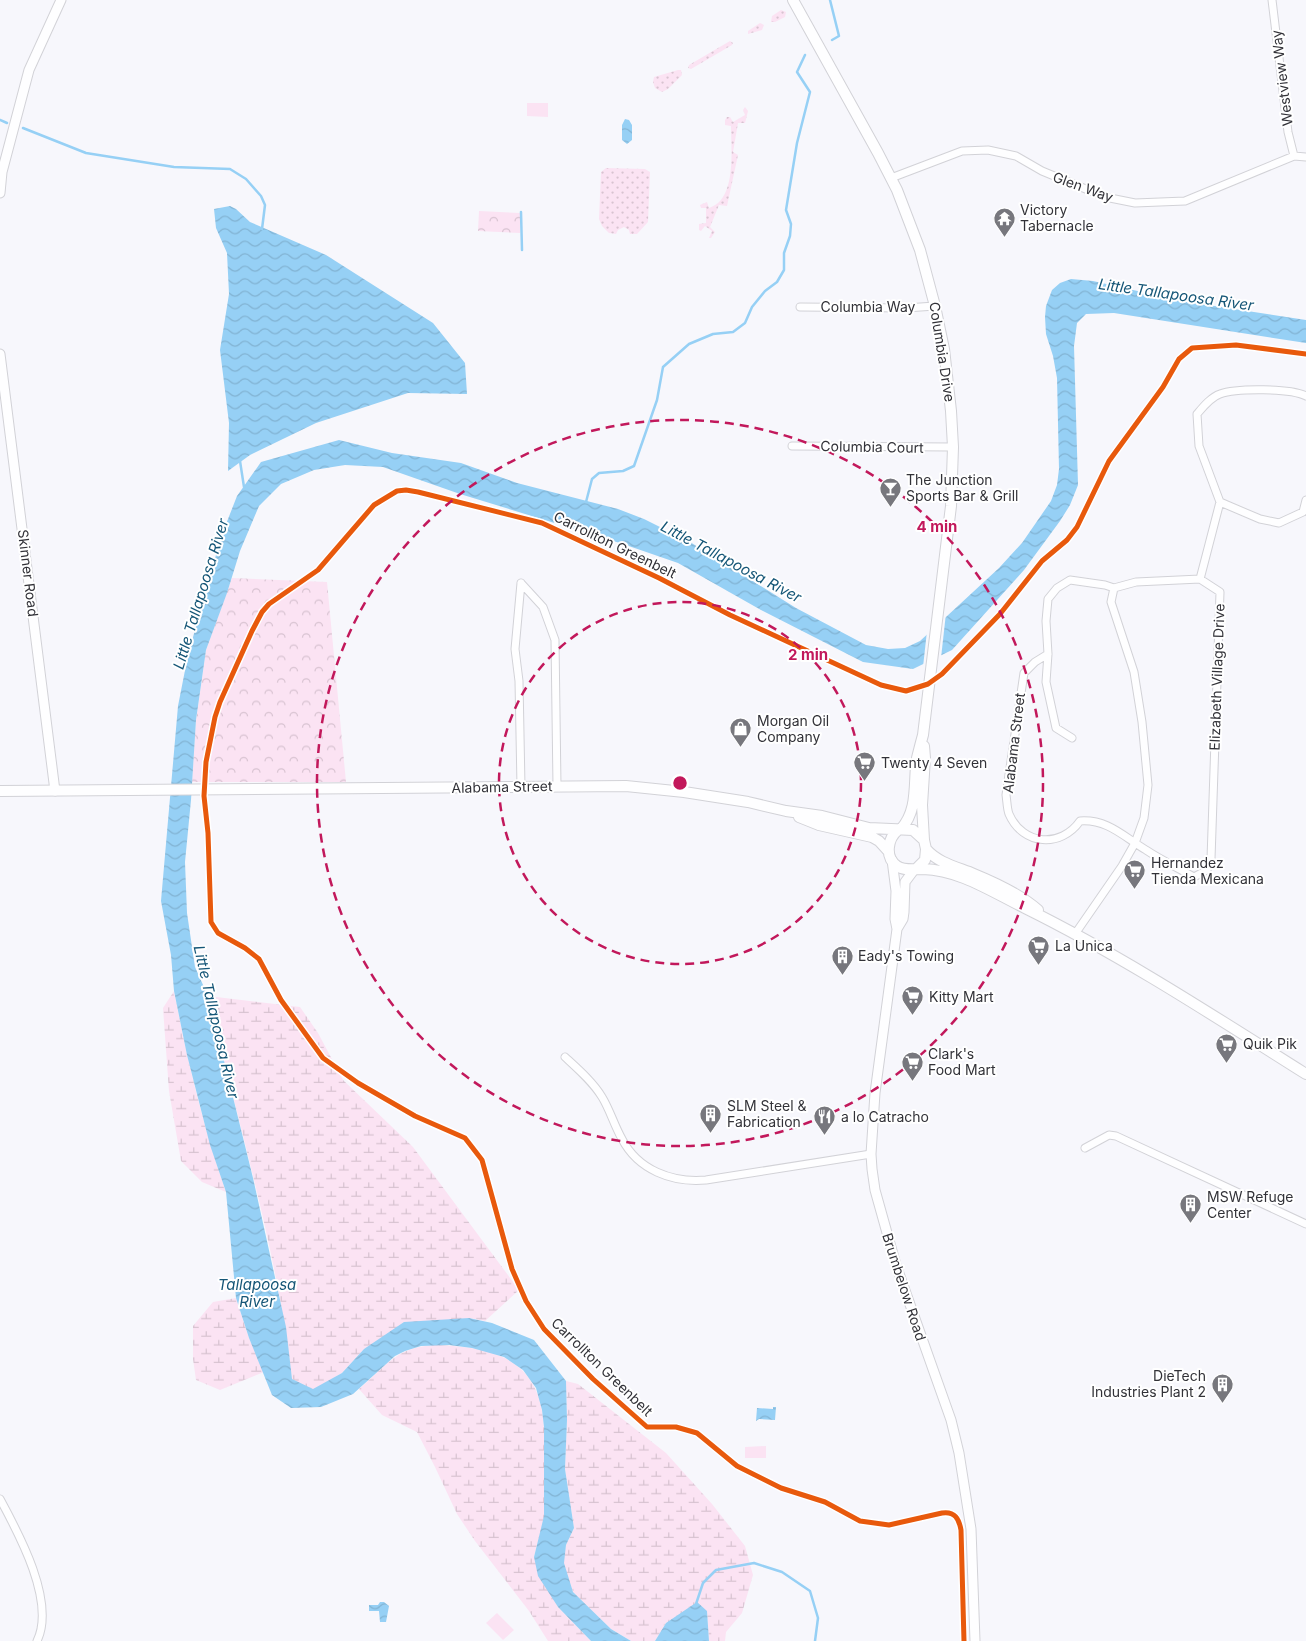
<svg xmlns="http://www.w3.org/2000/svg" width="1306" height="1641" viewBox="0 0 1306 1641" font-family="Inter,sans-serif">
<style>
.grass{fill:url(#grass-dots)}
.wetland{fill:url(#wetland-marsh)}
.park{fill:url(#park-crowns)}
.pitch{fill:#fbe3f3}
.water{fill:url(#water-waves)}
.pier{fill:#f7f7fc}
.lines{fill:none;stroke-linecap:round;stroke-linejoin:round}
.stream{stroke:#96d0f5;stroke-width:2.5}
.minor-casing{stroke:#d2d2d7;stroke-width:9}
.tertiary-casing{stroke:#d2d2d7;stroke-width:11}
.secondary-casing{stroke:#d2d2d7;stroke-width:12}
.minor{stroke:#fefeff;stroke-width:7}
.tertiary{stroke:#fefeff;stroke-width:9}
.secondary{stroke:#fefeff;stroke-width:10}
.cycleway-casing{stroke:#fff;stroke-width:8}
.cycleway{stroke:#e8590c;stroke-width:5}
.ring{fill:none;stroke:#c2185b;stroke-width:2.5;stroke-dasharray:9 6}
.labels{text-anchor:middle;stroke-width:4;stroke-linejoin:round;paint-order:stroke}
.street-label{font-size:14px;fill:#323238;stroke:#fff}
.poi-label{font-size:14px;fill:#323238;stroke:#fff;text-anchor:start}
.water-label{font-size:15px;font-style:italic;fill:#155677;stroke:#fff}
.centre{fill:#c2185b;stroke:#fff;stroke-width:2.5}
.ring-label{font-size:15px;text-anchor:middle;font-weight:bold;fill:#c2185b;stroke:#fff;stroke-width:4;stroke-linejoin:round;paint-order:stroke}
</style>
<defs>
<pattern id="grass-dots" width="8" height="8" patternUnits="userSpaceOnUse" patternTransform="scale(1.25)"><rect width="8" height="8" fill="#fbe3f3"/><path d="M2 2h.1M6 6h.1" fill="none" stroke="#d8c3d1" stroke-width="1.8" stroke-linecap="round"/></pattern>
<pattern id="wetland-marsh" width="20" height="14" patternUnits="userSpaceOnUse" patternTransform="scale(1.25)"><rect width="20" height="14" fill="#fbe3f3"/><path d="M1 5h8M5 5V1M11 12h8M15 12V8" fill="none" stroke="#d8c3d1"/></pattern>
<pattern id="park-crowns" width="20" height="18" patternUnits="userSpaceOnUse" patternTransform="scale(1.25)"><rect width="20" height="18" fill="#fbe3f3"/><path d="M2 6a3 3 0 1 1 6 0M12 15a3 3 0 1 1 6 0" fill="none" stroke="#d8c3d1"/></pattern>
<pattern id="water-waves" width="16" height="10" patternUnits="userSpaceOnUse" patternTransform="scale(1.25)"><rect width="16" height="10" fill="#96d0f5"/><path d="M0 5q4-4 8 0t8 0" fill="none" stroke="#82b3d3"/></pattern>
</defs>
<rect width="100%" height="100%" fill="#f7f7fc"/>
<path class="grass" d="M781,10L786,12L785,17L775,22H771L772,16Z
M760,23L764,25L762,30L748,34V31Z
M730,41L733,43L732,45L691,69L688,68L689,65Z
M678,70H681L682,75L668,89L662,92L655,88L653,82L654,77Z
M745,107L748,111L745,123H738L733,152L738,155L727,206L719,205L710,227L715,232L711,238H709L712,231L705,226L701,231L699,230V224L706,223V208H701L700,205L707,202L709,208C737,200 731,149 731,126L725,125V120L727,117H730L733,122L745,115L743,110Z
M606,168L645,169L650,172L648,222L637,234H630L629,230L624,227L618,230L616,234L609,233L602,226L599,219L601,172Z"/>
<path class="wetland" d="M174,991C187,1059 203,1126 226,1192L202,1182L181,1161L169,1091L163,1008Z
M208,996L300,1007L318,1033L343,1080L413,1147L519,1290L485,1321L469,1318L364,1349L342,1373L313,1390L292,1379C277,1249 238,1123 208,996Z
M236,1298L249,1338L264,1372L220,1390L196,1380L193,1359V1326L213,1302Z
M432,1345C452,1345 470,1347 489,1352C544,1368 546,1414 544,1463C544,1480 546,1499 544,1516C542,1530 537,1544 534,1557L558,1607L591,1641H548L529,1611L475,1541L457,1514L435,1467L417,1432L382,1415L359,1389C386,1366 394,1349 432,1345Z
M566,1381L578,1384L666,1453L712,1504L745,1546L753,1575L742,1613L726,1632L725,1641H709L707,1611L666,1623L655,1641H631L611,1629L573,1592L563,1563L566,1545L574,1528L565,1469L567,1420Z"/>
<path class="park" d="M479,211L520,213V233L478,231Z
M232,578L327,582L346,782H192L196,720L206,650Z"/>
<path class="pitch" d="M527,103H548V117L527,116Z
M766,1446V1458H745V1447Z
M497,1613L514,1630L503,1640L486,1623Z"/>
<path class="water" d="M625,119L629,120L632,125V140L627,144L622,140V125Z
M230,206L236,209L250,222L326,255L433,323L465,363L467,394L408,393L316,423L250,455L228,471L229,423L220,350L229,294L227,253L216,228L214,209Z
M1071,279L1093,281L1182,301L1306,320V343L1114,313L1086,314L1077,323L1074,346L1078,485L1070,505L1060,521L1024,570L952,650L913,669L863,662L761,610L678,563L623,544L460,494L383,467L345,465L314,470L281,484L259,506L240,551L227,593L206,650L196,720L191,800L185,862L187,913L195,967L208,996L253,1178L286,1327L292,1379L313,1389L342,1373L364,1349L404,1322L469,1318L492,1323L534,1340L566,1381L567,1420L565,1469L574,1528L566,1545L564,1563L573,1592L611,1629L631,1641H591L558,1607L538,1576L534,1557L544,1516V1427L542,1410L536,1388L523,1370L504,1357L472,1348L449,1345L421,1346L405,1351L395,1356L353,1394L321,1407L291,1408L272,1395L249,1338L236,1298L226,1192L210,1145L187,1055L174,991L171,955L161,901L178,706L188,655L221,537L237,496L261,462L339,440L392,453L461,463L517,483L618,509L644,519L690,542L796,608L866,645L888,649L905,648L920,641L999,568L1022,543L1051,501L1057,485L1059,469L1057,378L1053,356L1046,334L1045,317L1046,306L1052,290L1060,283Z
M773,1407H776L775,1420L759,1419L756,1421L757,1408L773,1409Z
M380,1602H384L389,1606L386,1622H380L379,1611H369V1605H378Z
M697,1602L707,1611L709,1641H655L666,1623Z"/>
<path class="pier" d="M946,613L941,658L923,667L927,631Z"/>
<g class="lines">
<path class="stream" d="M830,0L839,36L832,40
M0,120L7,123
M23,128L86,153L174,167L230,169L246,179L261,196L265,205L262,229
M521,212L522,250
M240,461L244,487
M586,502L592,479L599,473L623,471L634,466L657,400L663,367L689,344L713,334L733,332L745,323L752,307L765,291L777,282L784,270V253L790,236L791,224L786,210L797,143L810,92L797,72L805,55
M696,1604L703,1583L716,1570L754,1563L782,1572L810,1591L818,1618L815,1641"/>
<defs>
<path id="minor" d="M1272,0L1288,132L1294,156
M891,178L962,151L988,150L1016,156L1042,171L1105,197L1135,203L1185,201L1294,156L1306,157
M800,307L906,308L935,306
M1306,396C1291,388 1236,388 1220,394C1211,397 1203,407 1197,414L1199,446L1220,502L1260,519L1279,523L1303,512L1306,500
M792,446L953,447
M1200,579L1220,502
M521,583L543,607L555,640L557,786
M521,583L515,649L519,681L521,787
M1048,654L1035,662L1024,673L1006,795C1007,801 1007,809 1009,814C1023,846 1061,848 1080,821C1108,819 1124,837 1146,850C1161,860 1178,868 1194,877L1207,870L1211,859L1220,592L1200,579L1136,582L1114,588
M1072,738L1056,728L1046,682L1048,654L1046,621L1048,599L1057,588L1070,580L1105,585L1114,588
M1075,934L1122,866L1135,843L1144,818L1148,785L1142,722L1134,672L1111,602L1114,588
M565,1057C578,1069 593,1082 602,1097C610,1110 614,1125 622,1139C638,1170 672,1183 706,1180L871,1154
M1085,1148L1109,1135L1116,1136L1306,1224
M0,1499C19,1534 56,1602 37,1641"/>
<path id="tertiary" d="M0,193L2,172L29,70L61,0
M0,354L55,791
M892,860L896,891L895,919L897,929
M914,870L905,882L904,912L903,919L897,929L875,1093L871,1154L872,1169L875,1190L896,1265L951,1420L959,1453L971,1529L975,1641"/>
<path id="secondary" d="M793,0L878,153L897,190L920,250L935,306L944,349L951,411L953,447L951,506L923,735C921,742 919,750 917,758C913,782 919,809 901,829
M924,746L925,758L922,805L924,840
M0,791L626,786L684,792L748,802L786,811L822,816L869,828L913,830L924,840L926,849L925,860L916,869
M799,817L819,825L872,837L879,841L889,852
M898,830C888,838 884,857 897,866C904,871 914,869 923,869C960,870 992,892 1025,908C1122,956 1214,1016 1306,1074
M926,849C938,863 957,867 974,874C996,883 1020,894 1038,910"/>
</defs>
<use href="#minor" class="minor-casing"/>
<use href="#tertiary" class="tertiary-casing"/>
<use href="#secondary" class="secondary-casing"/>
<use href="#minor" class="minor"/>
<use href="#tertiary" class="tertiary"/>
<use href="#secondary" class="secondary"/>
<defs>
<path id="cycleway" d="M964,1641L961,1530C959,1519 955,1511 942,1513L889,1525L860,1521L825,1502L781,1488L737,1466L697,1433L676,1427H647L593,1379L544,1329L526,1301L512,1269L482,1160L465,1138L415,1116L358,1083L323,1058L281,1000L259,959L245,948L218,933L211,922L208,833L204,796L206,762L215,717L220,702L252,631L262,612L269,604L318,570L374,505L397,491L406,490L418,492L542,523L659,578L730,615L881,685L906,691L928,684L942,674L1000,614L1042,561L1067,540L1077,527L1109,461L1163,387L1179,359L1192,348L1236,345L1306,354"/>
</defs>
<use href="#cycleway" class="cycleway-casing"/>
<use href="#cycleway" class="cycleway"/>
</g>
<g class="ring">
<circle cx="680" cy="783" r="181"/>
<circle cx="680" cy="783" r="363"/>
</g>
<defs>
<symbol id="temple-pin" viewBox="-11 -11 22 30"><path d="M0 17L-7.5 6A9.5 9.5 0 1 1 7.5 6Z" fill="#77777d" stroke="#fff"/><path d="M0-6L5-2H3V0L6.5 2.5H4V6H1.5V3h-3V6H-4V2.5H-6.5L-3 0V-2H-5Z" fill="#fff"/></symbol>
<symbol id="bar-pin" viewBox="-11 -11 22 30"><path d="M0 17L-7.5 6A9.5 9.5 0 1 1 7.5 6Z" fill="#77777d" stroke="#fff"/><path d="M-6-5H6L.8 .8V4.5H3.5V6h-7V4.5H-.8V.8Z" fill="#fff"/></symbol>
<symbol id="shop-pin" viewBox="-11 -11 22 30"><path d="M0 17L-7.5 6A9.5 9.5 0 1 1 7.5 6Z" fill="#77777d" stroke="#fff"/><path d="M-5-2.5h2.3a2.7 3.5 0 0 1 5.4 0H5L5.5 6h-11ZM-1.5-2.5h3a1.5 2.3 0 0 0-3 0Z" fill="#fff"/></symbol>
<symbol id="supermarket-pin" viewBox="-11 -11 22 30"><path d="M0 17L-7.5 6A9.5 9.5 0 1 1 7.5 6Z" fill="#77777d" stroke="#fff"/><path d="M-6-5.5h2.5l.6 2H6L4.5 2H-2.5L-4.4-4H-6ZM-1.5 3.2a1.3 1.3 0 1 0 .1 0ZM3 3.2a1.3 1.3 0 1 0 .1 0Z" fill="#fff"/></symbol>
<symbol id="building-pin" viewBox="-11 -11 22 30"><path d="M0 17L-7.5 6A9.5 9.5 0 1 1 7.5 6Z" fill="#77777d" stroke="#fff"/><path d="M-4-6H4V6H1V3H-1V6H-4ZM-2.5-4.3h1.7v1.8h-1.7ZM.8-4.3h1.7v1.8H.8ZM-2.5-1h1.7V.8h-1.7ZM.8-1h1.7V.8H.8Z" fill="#fff"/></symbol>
<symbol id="restaurant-pin" viewBox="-11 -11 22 30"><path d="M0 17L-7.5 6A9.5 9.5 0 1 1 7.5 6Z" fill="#77777d" stroke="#fff"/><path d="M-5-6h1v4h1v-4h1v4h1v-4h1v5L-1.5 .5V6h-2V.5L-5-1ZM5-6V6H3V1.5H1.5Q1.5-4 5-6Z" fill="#fff"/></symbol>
</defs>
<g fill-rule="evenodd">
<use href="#temple-pin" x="992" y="206" width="25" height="34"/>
<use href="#bar-pin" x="878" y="476" width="25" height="34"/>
<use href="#shop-pin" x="728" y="716" width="25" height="34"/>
<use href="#supermarket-pin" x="852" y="750" width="25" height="34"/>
<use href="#supermarket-pin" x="1122" y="858" width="25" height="34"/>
<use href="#supermarket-pin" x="1026" y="934" width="25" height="34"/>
<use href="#building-pin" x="830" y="944" width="25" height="34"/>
<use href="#supermarket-pin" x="900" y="984" width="25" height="34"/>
<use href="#supermarket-pin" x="1214" y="1032" width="25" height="34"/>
<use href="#supermarket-pin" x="900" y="1050" width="25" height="34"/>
<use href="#building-pin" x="698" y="1102" width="25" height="34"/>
<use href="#restaurant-pin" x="812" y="1104" width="25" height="34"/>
<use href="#building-pin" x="1178" y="1192" width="25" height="34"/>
<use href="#building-pin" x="1210" y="1372" width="25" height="34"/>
</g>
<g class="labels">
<g class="street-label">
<text transform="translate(1282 78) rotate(-97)" y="5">Westview Way</text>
<text transform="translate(1083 187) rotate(20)" y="5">Glen Way</text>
<text x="868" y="312">Columbia Way</text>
<text transform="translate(942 352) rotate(81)" y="5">Columbia Drive</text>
<text transform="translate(872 447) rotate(1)" y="5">Columbia Court</text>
<text transform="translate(615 545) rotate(26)" y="5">Carrollton Greenbelt</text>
<text transform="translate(28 573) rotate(83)" y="5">Skinner Road</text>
<text transform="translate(1217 677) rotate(-88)" y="5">Elizabeth Village Drive</text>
<text transform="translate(1014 743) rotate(-83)" y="5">Alabama Street</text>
<text transform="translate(502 787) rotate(-1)" y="5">Alabama Street</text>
<text transform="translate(904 1287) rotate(72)" y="5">Brumbelow Road</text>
<text transform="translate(602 1367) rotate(44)" y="5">Carrollton Greenbelt</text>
</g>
<g class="poi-label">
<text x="1020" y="215">Victory<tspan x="1020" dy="16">Tabernacle</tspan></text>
<text x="906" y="485">The Junction<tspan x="906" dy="16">Sports Bar &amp; Grill</tspan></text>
<text x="757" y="726">Morgan Oil<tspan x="757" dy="16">Company</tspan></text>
<text x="881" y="768">Twenty 4 Seven</text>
<text x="1151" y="868">Hernandez<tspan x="1151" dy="16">Tienda Mexicana</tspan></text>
<text x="1055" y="951">La Unica</text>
<text x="858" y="961">Eady's Towing</text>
<text x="929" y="1002">Kitty Mart</text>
<text x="1243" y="1049">Quik Pik</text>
<text x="928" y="1059">Clark's<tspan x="928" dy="16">Food Mart</tspan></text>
<text x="727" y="1111">SLM Steel &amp;<tspan x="727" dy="16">Fabrication</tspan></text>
<text x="841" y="1122">a lo Catracho</text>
<text x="1207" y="1202">MSW Refuge<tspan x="1207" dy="16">Center</tspan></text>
<text x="1206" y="1381" text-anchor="end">DieTech<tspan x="1206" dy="16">Industries Plant 2</tspan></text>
</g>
<g class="water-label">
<text transform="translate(1176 295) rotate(8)" y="5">Little Tallapoosa River</text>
<text transform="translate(731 562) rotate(28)" y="5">Little Tallapoosa River</text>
<text transform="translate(201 594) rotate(-73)" y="5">Little Tallapoosa River</text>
<text transform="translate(216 1022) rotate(77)" y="5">Little Tallapoosa River</text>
<text x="257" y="1290">Tallapoosa<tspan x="257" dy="17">River</tspan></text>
</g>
</g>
<circle cx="680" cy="783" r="8" class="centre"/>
<g class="ring-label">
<text x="937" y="532">4 min</text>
<text x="808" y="660">2 min</text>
</g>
</svg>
